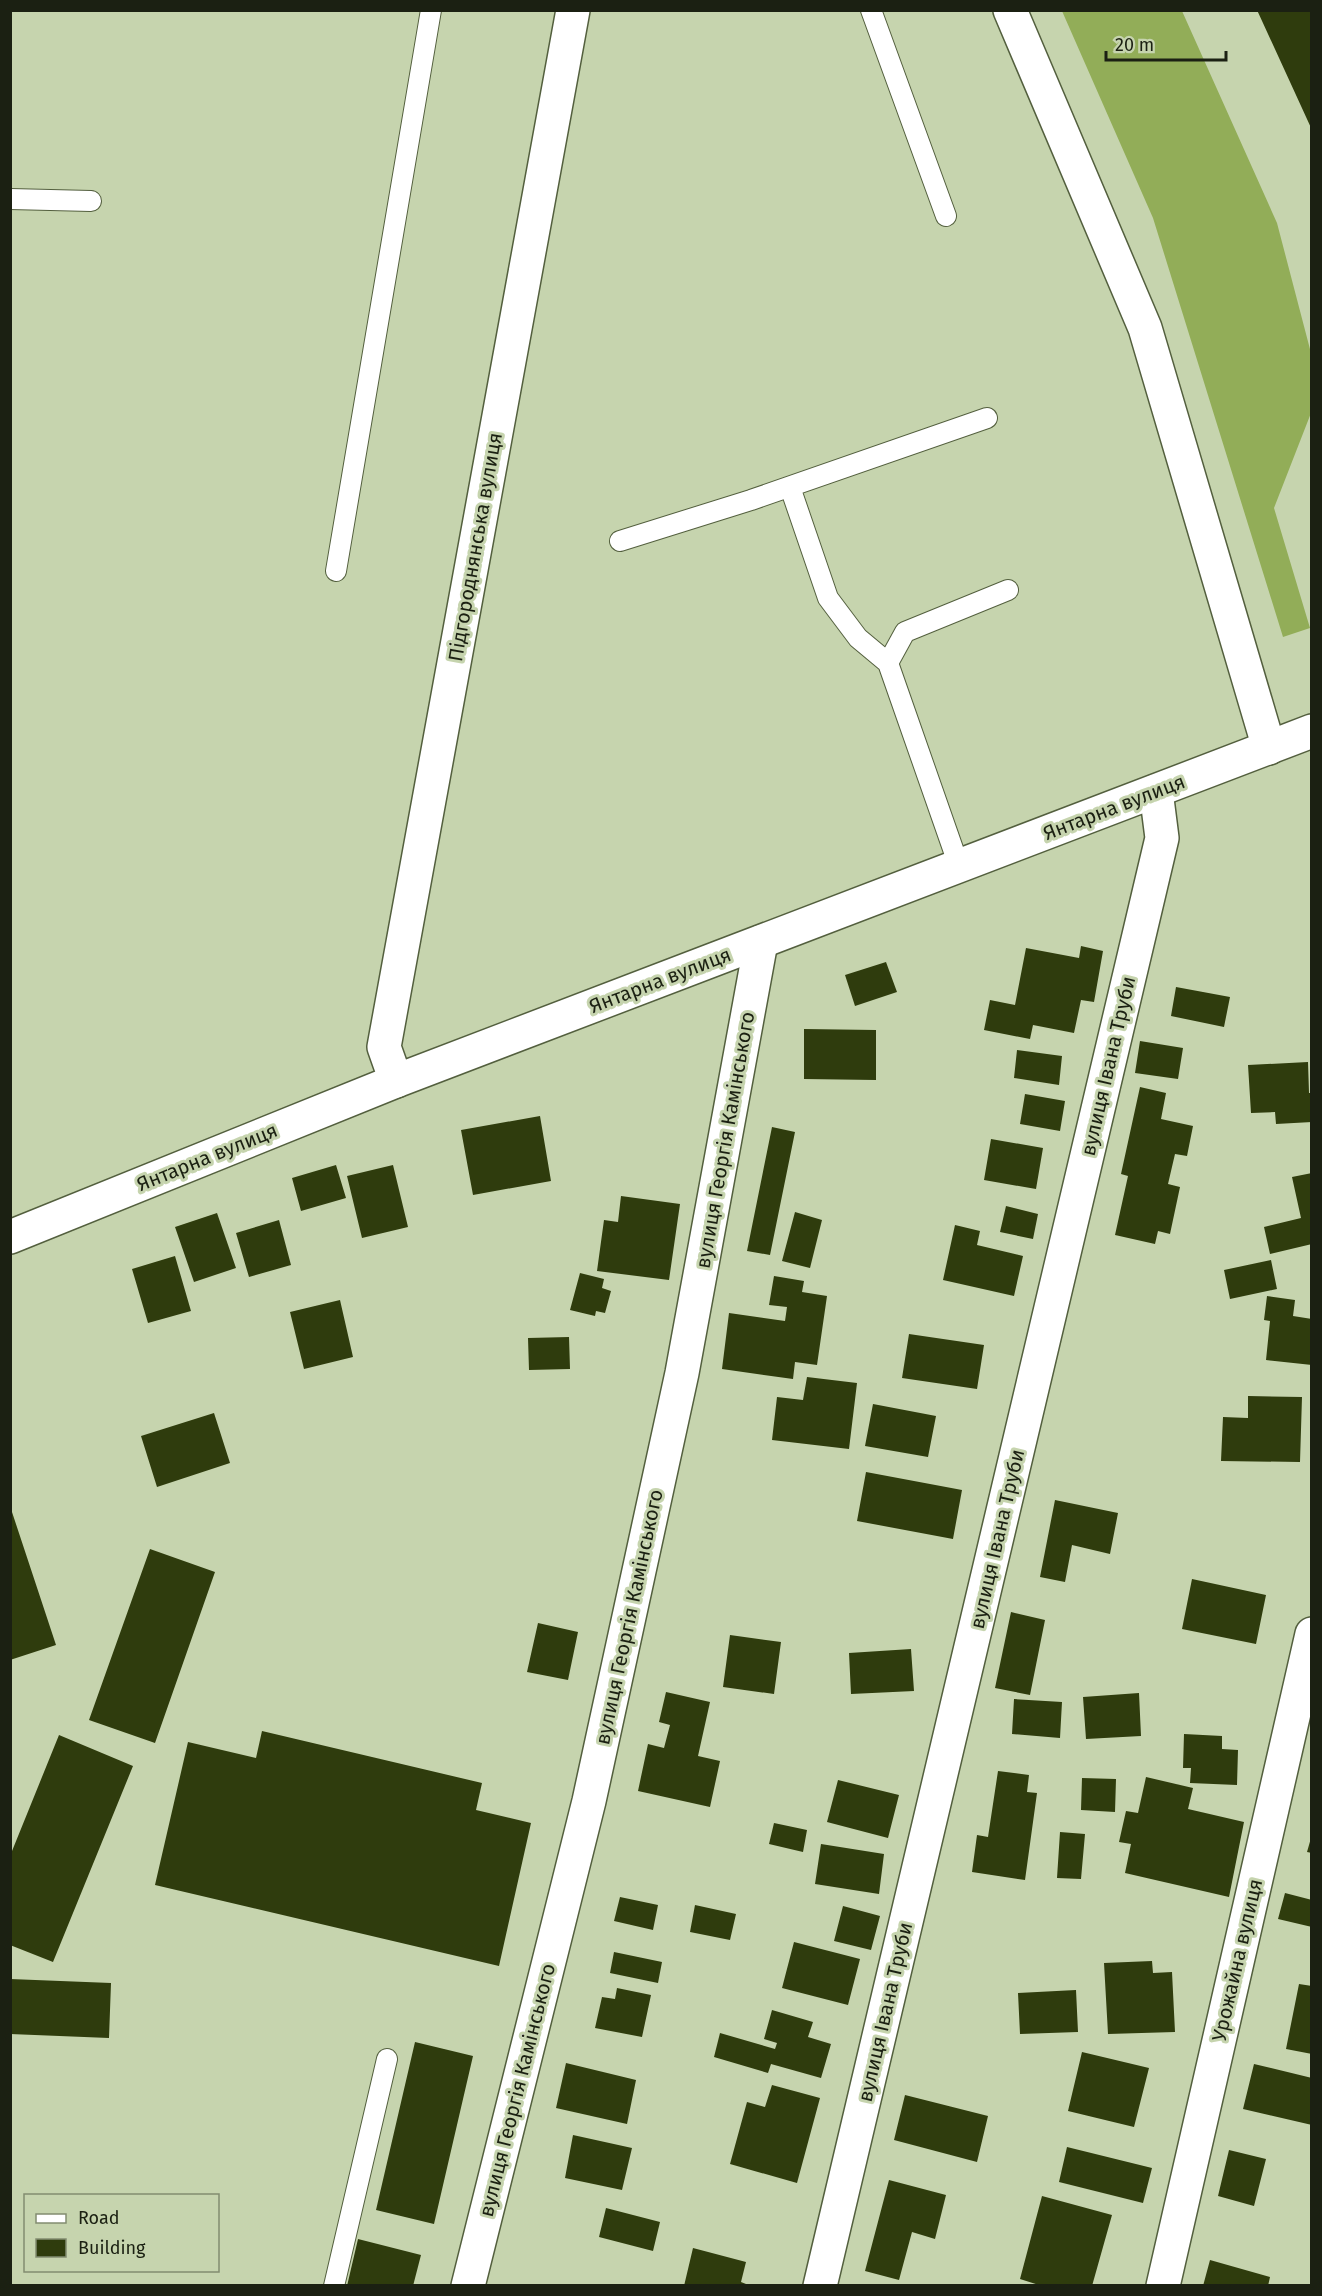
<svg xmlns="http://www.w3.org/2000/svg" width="1322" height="2296" viewBox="0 0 1322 2296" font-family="'Fira Sans',sans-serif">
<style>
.grass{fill:#92ad58}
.building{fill:#2f3c0d}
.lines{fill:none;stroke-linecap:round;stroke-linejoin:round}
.lane-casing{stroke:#535f3e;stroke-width:22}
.street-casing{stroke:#535f3e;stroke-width:36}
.secondary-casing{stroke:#535f3e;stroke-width:36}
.lane{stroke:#fff;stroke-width:20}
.street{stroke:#fff;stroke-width:33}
.secondary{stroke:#fff;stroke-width:33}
.labels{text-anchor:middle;stroke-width:6;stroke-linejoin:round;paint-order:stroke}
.street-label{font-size:20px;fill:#1b2012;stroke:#c6d4ae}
</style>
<rect width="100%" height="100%" fill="#c6d4ae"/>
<path class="grass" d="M1062,11H1182L1277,223L1311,353V413L1274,508L1310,628L1283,637L1153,218Z"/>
<path class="building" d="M1257,10H1312V130Z
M1081,946L1103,951L1094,1002L1081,1000L1074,1033L1033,1025L1030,1039L984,1030L990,1000L1015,1005L1026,948L1079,958Z
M886,962L897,992L855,1006L845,975Z
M1176,987L1230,997L1224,1027L1171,1016Z
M804,1029L876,1030V1080L804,1079Z
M1140,1041L1183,1048L1178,1079L1135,1073Z
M1017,1050L1062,1056L1059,1085L1014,1078Z
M1308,1062L1309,1093H1312V1122L1276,1124L1275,1112L1251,1113L1248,1065Z
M1140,1087L1166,1093L1161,1119L1193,1126L1187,1156L1175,1154L1168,1184L1180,1187L1170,1234L1158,1231L1155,1244L1115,1235L1128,1176L1121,1174Z
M1025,1094L1065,1101L1060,1131L1020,1124Z
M540,1116L551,1181L473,1195L461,1130Z
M772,1127L795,1132L770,1255L747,1251Z
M991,1139L1043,1148L1036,1189L984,1180Z
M336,1165L346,1198L301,1211L292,1178Z
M393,1165L408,1227L362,1238L347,1176Z
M1312,1173V1244L1270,1254L1264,1227L1301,1218L1292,1177Z
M621,1196L680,1204L669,1280L597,1271L604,1220L618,1222Z
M1006,1206L1038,1214L1033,1239L1000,1232Z
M795,1212L822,1220L810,1268L782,1261Z
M217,1213L236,1268L194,1282L175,1227Z
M279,1220L291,1265L249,1277L236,1233Z
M955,1225L980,1231L977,1245L1023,1256L1014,1296L943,1280Z
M175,1256L191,1311L148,1323L132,1269Z
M1271,1260L1277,1289L1230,1299L1224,1270Z
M580,1273L604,1279L602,1288L611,1291L605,1313L596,1311L595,1316L570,1310Z
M774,1276L804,1281L802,1292L827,1296L817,1365L795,1362L793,1379L722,1369L729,1313L785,1321L787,1307L769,1305Z
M1267,1296L1295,1300L1293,1316L1312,1319V1365L1266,1360L1270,1321L1264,1320Z
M340,1300L353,1357L304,1369L290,1312Z
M909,1334L984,1345L977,1389L902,1378Z
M569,1337L570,1369L529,1370L528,1338Z
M807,1377L857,1383L849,1449L772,1440L777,1397L803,1400Z
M1248,1396L1302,1397L1300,1462L1221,1461L1223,1417L1248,1418Z
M873,1404L936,1416L928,1457L865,1446Z
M214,1413L230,1463L157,1487L141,1436Z
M866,1472L962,1490L953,1539L857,1521Z
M1055,1500L1118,1513L1110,1554L1072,1545L1065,1582L1040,1577Z
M10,1506L56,1645L10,1660Z
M150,1549L215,1572L155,1743L89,1720Z
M1192,1579L1266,1595L1256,1644L1182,1629Z
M1011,1612L1045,1620L1030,1695L995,1688Z
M538,1623L578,1632L568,1680L527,1672Z
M730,1635L781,1642L774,1694L723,1687Z
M911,1649L914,1691L851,1694L849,1653Z
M666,1692L710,1702L698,1756L720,1761L710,1807L638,1791L648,1744L664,1748L670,1725L659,1722Z
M1139,1693L1141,1736L1086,1739L1083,1697Z
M1014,1699L1062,1702L1060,1738L1012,1734Z
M262,1731L482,1783L476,1810L531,1823L499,1966L155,1885L188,1742L256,1758Z
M1184,1734L1222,1736V1749L1238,1750L1237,1785L1190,1783L1191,1768H1183Z
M59,1735L133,1766L53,1962L10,1945V1856Z
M998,1771L1029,1775L1027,1792L1037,1793L1025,1880L972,1872L977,1835L988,1837Z
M1146,1777L1193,1788L1188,1809L1244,1822L1229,1897L1125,1873L1131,1844L1119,1842L1126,1811L1138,1813Z
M1082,1778L1116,1779L1115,1812L1081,1810Z
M838,1780L899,1795L888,1838L827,1822Z
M774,1823L807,1830L803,1852L769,1844Z
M1060,1832L1085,1834L1081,1879L1057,1878Z
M1311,1838H1312V1853L1307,1852Z
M821,1844L884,1854L879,1894L815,1884Z
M1285,1893L1312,1900V1927L1278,1919Z
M620,1897L658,1905L653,1930L614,1921Z
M695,1905L736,1914L730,1940L690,1932Z
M843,1906L880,1916L871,1950L834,1941Z
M794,1942L860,1959L848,2005L782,1988Z
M614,1952L662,1962L658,1983L610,1973Z
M1152,1961L1153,1973L1172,1972L1175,2032L1108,2034L1104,1963Z
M10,1979L111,1983L109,2038L10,2034Z
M1299,1984L1312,1986V2054L1286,2049Z
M617,1988L651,1995L642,2037L595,2028L602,1997L615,1999Z
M1076,1990L1078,2032L1020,2034L1018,1993Z
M772,2010L813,2022L808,2037L831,2044L821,2078L771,2064L768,2073L714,2057L720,2033L775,2049L777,2043L764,2039Z
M415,2042L473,2056L434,2224L376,2210Z
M1082,2052L1149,2068L1134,2127L1068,2111Z
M566,2063L636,2080L627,2124L556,2108Z
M1254,2064L1312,2078V2125L1243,2109Z
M772,2085L820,2098L797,2183L730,2164L747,2102L765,2107Z
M905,2095L988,2116L977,2162L894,2140Z
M573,2135L632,2148L622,2190L565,2178Z
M1067,2147L1152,2168L1143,2203L1059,2182Z
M1229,2150L1266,2159L1254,2206L1218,2196Z
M889,2180L946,2195L935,2239L912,2232L899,2280L865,2271Z
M1042,2196L1112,2215L1092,2286H1042L1020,2279Z
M606,2208L660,2222L653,2251L599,2237Z
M358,2239L421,2255L413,2286H347Z
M693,2248L746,2262L741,2282L751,2286H684Z
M1210,2260L1270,2277L1268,2286H1203Z"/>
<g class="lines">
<defs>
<path id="lane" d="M871,10L946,216
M10,199L91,201
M790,487L828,598L858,638L888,663
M620,541L751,500L987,418
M336,571L431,10
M959,866L888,663L905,632L1008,590
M334,2286L387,2059"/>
<path id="street" d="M1010,10L1145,328L1269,748
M396,1081L384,1047L573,10
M468,2286L589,1801L682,1373L761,942
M820,2286L1162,838L1156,791
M1163,2286L1312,1634"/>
<path id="secondary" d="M10,1237L396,1081L1312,731"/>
</defs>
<use href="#lane" class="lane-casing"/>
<use href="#street" class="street-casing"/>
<use href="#secondary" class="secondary-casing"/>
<use href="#lane" class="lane"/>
<use href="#street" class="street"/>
<use href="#secondary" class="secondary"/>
</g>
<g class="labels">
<g class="street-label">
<text transform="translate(475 547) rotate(-80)" y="7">Підгороднянська вулиця</text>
<text transform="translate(1114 807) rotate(-21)" y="7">Янтарна вулиця</text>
<text transform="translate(660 980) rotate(-21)" y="7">Янтарна вулиця</text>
<text transform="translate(1108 1066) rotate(-77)" y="7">вулиця Івана Труби</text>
<text transform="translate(725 1140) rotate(-80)" y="7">вулиця Георгія Камінського</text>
<text transform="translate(207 1157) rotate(-22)" y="7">Янтарна вулиця</text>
<text transform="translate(997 1539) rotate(-77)" y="7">вулиця Івана Труби</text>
<text transform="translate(629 1617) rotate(-78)" y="7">вулиця Георгія Камінського</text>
<text transform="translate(1237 1960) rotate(-77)" y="7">Урожайна вулиця</text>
<text transform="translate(885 2012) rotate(-77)" y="7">вулиця Івана Труби</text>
<text transform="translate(517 2090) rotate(-76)" y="7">вулиця Георгія Камінського</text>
</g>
</g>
<rect width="1322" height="2296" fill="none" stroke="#1b2012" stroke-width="24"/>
<rect x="24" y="2194" width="195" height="78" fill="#c6d4ae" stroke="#828c70" stroke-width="1.5"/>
<rect x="36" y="2214" width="30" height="9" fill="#ffffff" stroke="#828c70" stroke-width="1.5"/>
<text x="78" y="2224" font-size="18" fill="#1b2012">Road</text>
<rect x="36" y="2239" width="30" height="18" fill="#2f3c0d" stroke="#828c70" stroke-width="1.5"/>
<text x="78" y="2254" font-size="18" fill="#1b2012">Building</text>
<path d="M1106 51v9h120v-9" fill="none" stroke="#1b2012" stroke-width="3"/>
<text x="1115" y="51" font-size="18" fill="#1b2012" stroke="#c6d4ae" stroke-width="4.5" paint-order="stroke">20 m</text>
</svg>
